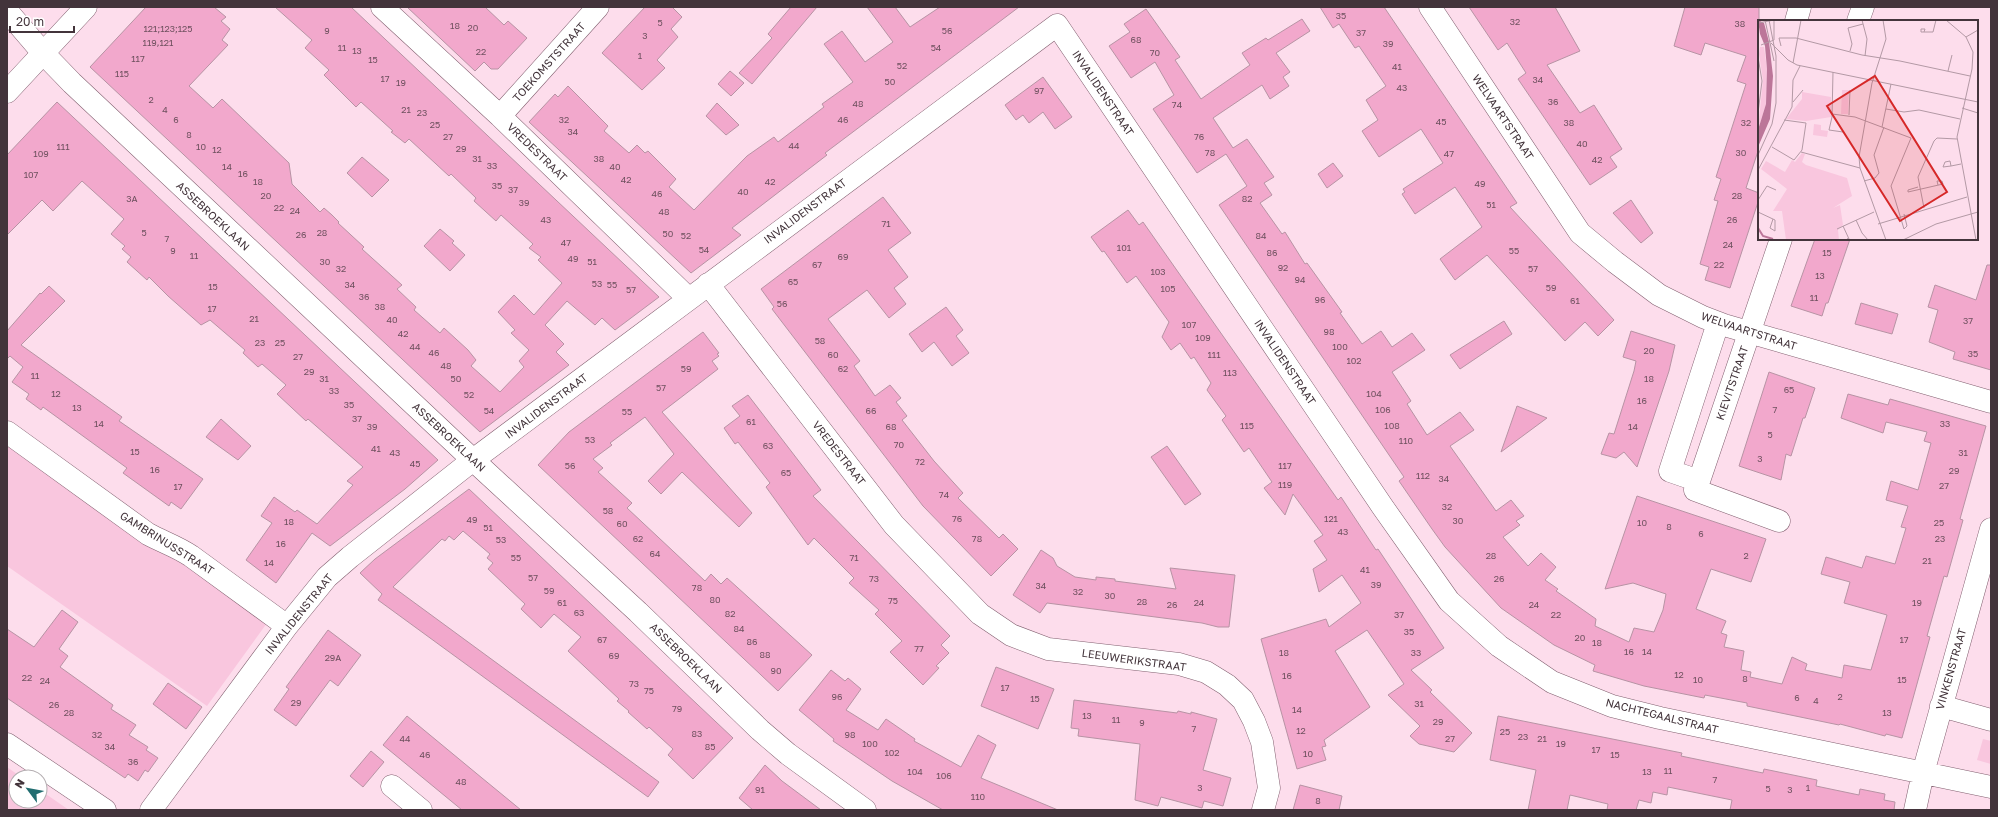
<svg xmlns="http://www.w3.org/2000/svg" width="1998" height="817" viewBox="0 0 1998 817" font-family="'Golos Text',sans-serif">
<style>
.green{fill:#f9c6de}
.building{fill:#f2a8cc;stroke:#b793a4}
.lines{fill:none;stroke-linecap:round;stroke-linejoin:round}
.minor-casing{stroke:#826070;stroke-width:23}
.primary-casing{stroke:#826070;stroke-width:23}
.minor{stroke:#fff;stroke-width:22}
.primary{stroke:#fff;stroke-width:22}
.labels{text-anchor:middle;stroke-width:3;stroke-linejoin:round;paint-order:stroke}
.number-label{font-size:9px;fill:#6f515f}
.street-label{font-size:11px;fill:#43343b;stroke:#fff}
.inset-river{fill:none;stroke:#bc7699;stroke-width:2}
.inset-road{fill:none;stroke:#b399a5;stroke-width:1}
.view{fill:#d62828;fill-opacity:0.15;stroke:#d62828;stroke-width:2}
.inset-edge{fill:none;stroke:#43343b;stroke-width:2}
</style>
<rect width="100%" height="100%" fill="#fdddec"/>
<path class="green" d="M7,443L153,549L175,557L267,623L207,706L7,566Z
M1983,739L1991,741V764L1977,760Z
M7,767L21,777H16V801H40V790L69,810H7Z"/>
<path class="building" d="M146,7H214L226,17L221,21L230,29L222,40L228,45L189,86L213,108L222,99L289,163L292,184L320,212L324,208L332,215L339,222L338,223L364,247L362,249L402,285L397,289L416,307L414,310L440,333L444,328L468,350L476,360L471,366L500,392L524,367L519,361L529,350L511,333L515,330L498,312L514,295L534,315L562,283L538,260L541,257L529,248L533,244L501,215L496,221L474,201L476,198L451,174L449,176L409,139L405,143L391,132L393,131L361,102L356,107L324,75L329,70L305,48L312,40L275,7H351L659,297L615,330L602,318L595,325L567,301L545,325L564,344L556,352L569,365L480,432L90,67Z
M407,7H485L504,25L508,21L527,38L498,69H491L484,62L475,71Z
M645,7H672L682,17L671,29L678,37L657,60L665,68L642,90L602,53Z
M791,7H817L752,84L739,73L772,38L768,34Z
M867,7H895L910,27L940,7H1019L825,153L827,155L732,228L741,235L691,273L529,122L555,94L558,97L568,86L608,126L604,131L629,153L637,145L645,153L648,151L676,179L669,187L694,210L747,156L774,137L778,142L824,107L822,104L829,99L853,82L824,44L842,31L865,62L893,42Z
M1320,7H1384L1517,203L1510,207L1614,320L1598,336L1585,322L1565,341L1487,255L1455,280L1440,259L1482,227L1455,187L1415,214L1402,194L1405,192L1403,189L1443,163L1421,129L1379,157L1362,131L1378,120L1366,100L1386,86L1359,46L1355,48L1339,24L1333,28Z
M1469,7H1555L1580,51L1547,65L1580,113L1594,105L1622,149L1610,157L1617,167L1590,185L1518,79L1526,73L1507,43L1498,50Z
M1685,7H1759V148L1746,188L1759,193V199L1730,288L1705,280L1709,267L1700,264L1718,201L1714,200L1721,179L1716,177L1746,84L1737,81L1746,56L1705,43L1701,55L1674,46Z
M1146,9L1180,57L1175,60L1201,99L1250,65L1242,53L1266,38L1268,40L1302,19L1310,31L1276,53L1290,72L1283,77L1289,86L1270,99L1262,85L1213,118L1233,148L1247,139L1274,177L1264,183L1272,195L1260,203L1282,234L1285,232L1305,264L1307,263L1342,312L1340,313L1362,344L1381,331L1392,347L1412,333L1425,350L1392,372L1411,401L1407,404L1427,435L1460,412L1474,430L1450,446L1496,511L1511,500L1524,516L1516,521L1520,525L1503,537L1528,566L1541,553L1556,567L1545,580L1558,589L1556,591L1596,619L1595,626L1629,642L1634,628L1654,632L1663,610L1666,594L1633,583L1605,589L1637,496L1766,539L1751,582L1711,569L1696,609L1726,621L1721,633L1727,635L1724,647L1744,651L1741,670L1751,672L1750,677L1782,684L1792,657L1807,664L1805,670L1842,678L1844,665L1871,670L1887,615L1844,603L1850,582L1821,574L1826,557L1862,568L1866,556L1895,564L1906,528L1901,527L1908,506L1886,500L1891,481L1918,490L1931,443L1924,441L1927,432L1886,422L1883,433L1841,418L1848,394L1888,405L1890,399L1986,426L1960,519L1963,520L1947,577L1944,576L1927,636L1930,637L1902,738L1886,734L1885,736L1840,724L1839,725L1747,706V703L1705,695L1704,698L1644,686L1593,671L1595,665L1554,645L1501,608L1445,547L1432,529L1399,481L1404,477L1219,205L1247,186L1226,154L1197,173L1153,109L1174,95L1155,62L1131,78L1109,46L1130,32L1124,24Z
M730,71L744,83L731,96L718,84Z
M1043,77L1072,117L1055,129L1043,112L1029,123L1023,115L1016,120L1005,105Z
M57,102L438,460L405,489L330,546L312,533L276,583L246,560L272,523L261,516L274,497L295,512L297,510L317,524L353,485L347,481L363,467L308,419L306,421L277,394L286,385L262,364L258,367L243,353L245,350L210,320L201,325L168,296L149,277L147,280L127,262L131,257L122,249L125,246L111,234L124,219L82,181L53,211L42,200L7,235V155Z
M717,103L739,125L726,135L706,116Z
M362,157L389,180L372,197L347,173Z
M1333,163L1343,176L1327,188L1318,174Z
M883,197L911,233L888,250L908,277L894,288L906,304L889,318L867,290L828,319L860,361L854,366L875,396L890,385L901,398L896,402L907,416L902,420L934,461L963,493L958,498L999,538L1003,534L1018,549L991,576L923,506L772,309L774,307L761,289Z
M1631,200L1653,233L1641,243L1613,213Z
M1128,210L1139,225L1143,222L1338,500L1341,497L1376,550L1378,549L1444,648L1411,670L1432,690L1430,692L1472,733L1454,752L1419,744L1410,736L1420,726L1388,695L1404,684L1367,630L1335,651L1370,707L1324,740L1326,746L1322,747L1326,760L1297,769L1261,639L1326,619L1329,627L1361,603L1342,575L1319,592L1313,569L1327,560L1314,541L1323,535L1293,494L1285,515L1264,488L1272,482L1249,448L1244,452L1222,420L1226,416L1207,390L1211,383L1194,357L1191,359L1180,343L1171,350L1162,337L1169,322L1136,276L1127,283L1104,251L1102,252L1091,237Z
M440,229L454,241L452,243L465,255L450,271L424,246Z
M1815,239H1850L1828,303H1826L1822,316L1791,306Z
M1987,265H1991V370L1953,359L1955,352L1929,342L1938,310L1928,307L1935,285L1976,300Z
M49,286L65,301L21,345L122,417L119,421L203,479L181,509L171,502L169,506L123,473L127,468L43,407L41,410L26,399L29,394L12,382L23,367L10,356L7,359V331L40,293L41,294Z
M1861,303L1898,314L1892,334L1855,324Z
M946,307L963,330L956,336L969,353L952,366L934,342L922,352L909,334Z
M1504,321L1512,334L1460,369L1450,355Z
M1631,331L1675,345L1669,371L1637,467L1624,452L1616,458L1601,454L1609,433L1614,434L1634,371L1636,361L1623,357Z
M703,332L719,353L717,354L719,356L712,361L718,369L662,412L752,513L739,527L682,472L661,494L648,481L674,454L645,417L610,443L612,445L593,459L603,468L598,472L632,503L627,508L705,581L711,574L721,584L727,578L812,655L778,691L538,465L569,432Z
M1769,372L1815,388L1805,418H1803L1791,456L1786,454L1781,480L1739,466Z
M748,395L821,490L813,496L950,636L941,645L949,653L936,666L939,668L923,685L890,652L902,641L875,614L879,610L849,583L854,578L814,538L808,545L766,487L770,483L738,442L735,444L724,428L740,416L732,406Z
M1517,406L1547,418L1501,452Z
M221,419L251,446L238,460L206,437Z
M1167,446L1201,494L1185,505L1151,457Z
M469,489L733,738L693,779L668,755L673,749L649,727L647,729L628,712L629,711L617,701L619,699L568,651L581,637L554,614L541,628L521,609L525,604L488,569L493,563L487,558L490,554L463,531L454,540L449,536L445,541L442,539L393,587L659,782L648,797L378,600L382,594L360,573L375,559Z
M1041,550L1053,558L1057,566L1075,577L1096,580V577L1115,579V581L1176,589L1170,568L1235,575L1229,627H1218L1202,623L1047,603L1040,613L1013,595Z
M62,610L78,622L59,649L68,656L60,667L113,705L111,709L136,725L129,735L148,747L146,750L158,758L148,772L145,770L138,781L128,774L125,778L7,698V629L34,647Z
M328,630L361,655L338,686L330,680L296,726L274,710L289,689L286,687Z
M996,667L1054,689L1038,729L981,706Z
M831,670L845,681L848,678L861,689L846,710L878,730L886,719L915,739L914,741L961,767L978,735L996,745L981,778L1058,810H943L892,781L833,741L834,739L799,710Z
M168,683L202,707L186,729L153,704Z
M1074,700L1177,713L1178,711L1191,714V712L1217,719L1203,770L1231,778L1223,806L1204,801L1202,808L1161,797L1158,806L1135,800L1140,744L1078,736L1079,729L1071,728Z
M407,716L482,778L521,810H462L383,745Z
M1498,716L1682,753L1681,756L1763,773L1764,769L1817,780L1816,786L1859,795L1860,789L1885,794L1884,800L1895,802L1894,810H1730L1732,800L1668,787L1667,795L1653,792L1651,803L1639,800L1636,810H1607L1608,804L1570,795L1567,810H1528L1536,770L1490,760Z
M371,751L384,762L363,787L350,776Z
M765,765L782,781L821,810H753L739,798Z
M1300,785L1342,796L1339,810H1293Z"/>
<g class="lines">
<defs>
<path id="minor" d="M382,7L500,116L689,299
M1430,7L1580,233L1615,262L1659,295L1703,317L1724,325L1991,402
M7,11L43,53L72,83L473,460L638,612L760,730L788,754L865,810
M1796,21L1800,7
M1858,21L1863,7
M500,116L598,7
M708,284L894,525L980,614L1011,635L1048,649L1179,664L1206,672L1227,685L1243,700L1254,721L1262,742L1269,788L1263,810
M1718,323L1670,471L1699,481L1781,239
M7,432L148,534C163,542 178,547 191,556L287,626
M1699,481L1695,490L1779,521
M1941,706L1991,720
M7,744L105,810
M392,786L421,810
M151,810L287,626L327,577L350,557L473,460L1057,25L1382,506L1449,601L1499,646L1552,682L1612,706L1660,718L1991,787
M1915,810L1923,773L1991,529"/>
<path id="primary" d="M7,92L86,7"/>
</defs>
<use href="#minor" class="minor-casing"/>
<use href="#primary" class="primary-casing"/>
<use href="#minor" class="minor"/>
<use href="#primary" class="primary"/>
</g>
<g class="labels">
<g class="number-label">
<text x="1341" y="19">35</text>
<text x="1515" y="25">32</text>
<text x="660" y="26">5</text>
<text x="1740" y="27">38</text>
<text x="455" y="29">18</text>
<text x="473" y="31">20</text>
<text x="168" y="32">121;123;125</text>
<text x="327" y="34">9</text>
<text x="947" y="34">56</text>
<text x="1361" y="36">37</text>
<text x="645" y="39">3</text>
<text x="1136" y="43">68</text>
<text x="158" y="46">119,121</text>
<text x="1388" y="47">39</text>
<text x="342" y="51">11</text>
<text x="936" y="51">54</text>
<text x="357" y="54">13</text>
<text x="481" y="55">22</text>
<text x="1155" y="56">70</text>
<text x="640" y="59">1</text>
<text x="138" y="62">117</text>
<text x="373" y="63">15</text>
<text x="902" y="69">52</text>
<text x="1397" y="70">41</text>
<text x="122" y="77">115</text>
<text x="385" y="82">17</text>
<text x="1538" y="83">34</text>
<text x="890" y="85">50</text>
<text x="401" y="86">19</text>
<text x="1402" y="91">43</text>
<text x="1039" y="94">97</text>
<text x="151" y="103">2</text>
<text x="1553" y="105">36</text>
<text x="858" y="107">48</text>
<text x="1177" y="108">74</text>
<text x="165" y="113">4</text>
<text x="406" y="113">21</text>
<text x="422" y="116">23</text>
<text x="176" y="123">6</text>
<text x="564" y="123">32</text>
<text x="843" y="123">46</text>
<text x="1441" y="125">45</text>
<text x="1569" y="126">38</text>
<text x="1746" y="126">32</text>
<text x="435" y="128">25</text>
<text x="573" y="135">34</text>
<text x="189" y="138">8</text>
<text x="448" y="140">27</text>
<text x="1199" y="140">76</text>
<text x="1582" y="147">40</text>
<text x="794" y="149">44</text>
<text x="63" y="150">111</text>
<text x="201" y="150">10</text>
<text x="461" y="152">29</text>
<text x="217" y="153">12</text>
<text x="1210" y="156">78</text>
<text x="1741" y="156">30</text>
<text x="41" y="157">109</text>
<text x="1449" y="157">47</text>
<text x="477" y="162">31</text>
<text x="599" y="162">38</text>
<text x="1597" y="163">42</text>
<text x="492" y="169">33</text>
<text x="227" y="170">14</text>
<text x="615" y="170">40</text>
<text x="243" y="177">16</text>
<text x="31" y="178">107</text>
<text x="626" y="183">42</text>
<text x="258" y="185">18</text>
<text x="770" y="185">42</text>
<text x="1480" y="187">49</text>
<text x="497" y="189">35</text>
<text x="513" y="193">37</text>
<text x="743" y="195">40</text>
<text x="657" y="197">46</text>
<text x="266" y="199">20</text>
<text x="1737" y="199">28</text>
<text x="132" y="202">3A</text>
<text x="1247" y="202">82</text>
<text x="524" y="206">39</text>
<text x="1491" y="208">51</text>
<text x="279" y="211">22</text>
<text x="295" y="214">24</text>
<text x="664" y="215">48</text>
<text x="546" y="223">43</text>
<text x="1732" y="223">26</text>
<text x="886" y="227">71</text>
<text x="144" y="236">5</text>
<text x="322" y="236">28</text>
<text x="668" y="237">50</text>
<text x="301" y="238">26</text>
<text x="686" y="239">52</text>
<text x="1261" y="239">84</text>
<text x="167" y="242">7</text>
<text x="566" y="246">47</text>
<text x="1728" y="248">24</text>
<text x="1124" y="251">101</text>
<text x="704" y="253">54</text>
<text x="173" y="254">9</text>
<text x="1514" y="254">55</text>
<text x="1272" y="256">86</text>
<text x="1827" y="256">15</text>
<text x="194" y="259">11</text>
<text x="843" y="260">69</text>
<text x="573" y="262">49</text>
<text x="325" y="265">30</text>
<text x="592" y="265">51</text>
<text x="817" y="268">67</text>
<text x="1719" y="268">22</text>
<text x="1283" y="271">92</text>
<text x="341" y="272">32</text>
<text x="1533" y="272">57</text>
<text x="1158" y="275">103</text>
<text x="1820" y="279">13</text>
<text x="1300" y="283">94</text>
<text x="793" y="285">65</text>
<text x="597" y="287">53</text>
<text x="350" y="288">34</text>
<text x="612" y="288">55</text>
<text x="213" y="290">15</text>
<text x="1551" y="291">59</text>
<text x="1168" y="292">105</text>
<text x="631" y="293">57</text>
<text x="364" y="300">36</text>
<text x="1814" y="301">11</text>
<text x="1320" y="303">96</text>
<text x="1575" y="304">61</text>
<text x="782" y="307">56</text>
<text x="380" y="310">38</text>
<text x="212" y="312">17</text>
<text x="254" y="322">21</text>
<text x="392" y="323">40</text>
<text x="1968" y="324">37</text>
<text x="1189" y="328">107</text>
<text x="1329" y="335">98</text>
<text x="403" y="337">42</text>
<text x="1203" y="341">109</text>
<text x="820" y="344">58</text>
<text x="260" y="346">23</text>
<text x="280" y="346">25</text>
<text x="415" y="350">44</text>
<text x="1340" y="350">100</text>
<text x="1649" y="354">20</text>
<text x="434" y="356">46</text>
<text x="1973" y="357">35</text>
<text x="833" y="358">60</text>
<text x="1214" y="358">111</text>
<text x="298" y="360">27</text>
<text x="1354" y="364">102</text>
<text x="446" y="369">48</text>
<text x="686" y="372">59</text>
<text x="843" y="372">62</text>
<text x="309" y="375">29</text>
<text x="1230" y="376">113</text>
<text x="35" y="379">11</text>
<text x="324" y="382">31</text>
<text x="456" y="382">50</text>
<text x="1649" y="382">18</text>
<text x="661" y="391">57</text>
<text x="1789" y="393">65</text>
<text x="334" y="394">33</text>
<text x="56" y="397">12</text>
<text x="1374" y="397">104</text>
<text x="469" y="398">52</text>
<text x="1642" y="404">16</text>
<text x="349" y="408">35</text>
<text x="77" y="411">13</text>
<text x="1383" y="413">106</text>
<text x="1775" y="413">7</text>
<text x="489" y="414">54</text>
<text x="871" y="414">66</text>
<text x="627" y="415">55</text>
<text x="357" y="422">37</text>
<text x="751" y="425">61</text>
<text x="99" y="427">14</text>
<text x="1945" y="427">33</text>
<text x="1247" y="429">115</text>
<text x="1392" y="429">108</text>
<text x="372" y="430">39</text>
<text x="891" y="430">68</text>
<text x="1633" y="430">14</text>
<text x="1770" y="438">5</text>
<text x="590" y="443">53</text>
<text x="1406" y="444">110</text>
<text x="899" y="448">70</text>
<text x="768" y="449">63</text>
<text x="376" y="452">41</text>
<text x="135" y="455">15</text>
<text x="395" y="456">43</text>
<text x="1963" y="456">31</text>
<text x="1760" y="462">3</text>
<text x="920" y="465">72</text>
<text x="415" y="467">45</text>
<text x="570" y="469">56</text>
<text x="1285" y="469">117</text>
<text x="155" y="473">16</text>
<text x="1954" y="474">29</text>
<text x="786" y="476">65</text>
<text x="1423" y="479">112</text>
<text x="1444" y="482">34</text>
<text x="1285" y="488">119</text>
<text x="1944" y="489">27</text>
<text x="178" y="490">17</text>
<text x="944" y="498">74</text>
<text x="1447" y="510">32</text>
<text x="608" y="514">58</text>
<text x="957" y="522">76</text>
<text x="1331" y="522">121</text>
<text x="472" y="523">49</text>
<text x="1458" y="524">30</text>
<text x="289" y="525">18</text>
<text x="1642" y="526">10</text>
<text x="1939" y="526">25</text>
<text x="622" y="527">60</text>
<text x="1669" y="530">8</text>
<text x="488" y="531">51</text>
<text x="1343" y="535">43</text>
<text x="1701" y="537">6</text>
<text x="638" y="542">62</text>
<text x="977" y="542">78</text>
<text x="1940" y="542">23</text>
<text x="501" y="543">53</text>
<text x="281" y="547">16</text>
<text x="655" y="557">64</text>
<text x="1491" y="559">28</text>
<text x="1746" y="559">2</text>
<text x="516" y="561">55</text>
<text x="854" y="561">71</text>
<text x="1927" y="564">21</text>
<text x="269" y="566">14</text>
<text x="1365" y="573">41</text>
<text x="533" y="581">57</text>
<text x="874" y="582">73</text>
<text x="1499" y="582">26</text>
<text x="1376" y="588">39</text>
<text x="1041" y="589">34</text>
<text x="697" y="591">78</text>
<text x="549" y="594">59</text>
<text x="1078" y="595">32</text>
<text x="1110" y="599">30</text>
<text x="715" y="603">80</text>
<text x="893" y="604">75</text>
<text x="1142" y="605">28</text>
<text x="562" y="606">61</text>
<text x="1199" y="606">24</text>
<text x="1917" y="606">19</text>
<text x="1172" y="608">26</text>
<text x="1534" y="608">24</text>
<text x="579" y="616">63</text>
<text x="730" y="617">82</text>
<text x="1399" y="618">37</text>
<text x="1556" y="618">22</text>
<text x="739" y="632">84</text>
<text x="1409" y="635">35</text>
<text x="1580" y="641">20</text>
<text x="602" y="643">67</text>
<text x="1904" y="643">17</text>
<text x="752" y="645">86</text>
<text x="1597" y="646">18</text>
<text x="919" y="652">77</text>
<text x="1629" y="655">16</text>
<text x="1647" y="655">14</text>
<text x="1284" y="656">18</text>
<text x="1416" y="656">33</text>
<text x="765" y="658">88</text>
<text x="614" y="659">69</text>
<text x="333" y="661">29A</text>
<text x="776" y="674">90</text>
<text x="1679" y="678">12</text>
<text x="1287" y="679">16</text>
<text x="27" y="681">22</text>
<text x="1745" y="682">8</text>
<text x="1698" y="683">10</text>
<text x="1902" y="683">15</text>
<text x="45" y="684">24</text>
<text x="634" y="687">73</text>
<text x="1005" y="691">17</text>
<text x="649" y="694">75</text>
<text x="837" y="700">96</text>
<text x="1840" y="700">2</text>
<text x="1797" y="701">6</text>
<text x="1035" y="702">15</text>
<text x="1816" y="704">4</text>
<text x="296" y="706">29</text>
<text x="1419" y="707">31</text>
<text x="54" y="708">26</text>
<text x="677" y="712">79</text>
<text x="1297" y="713">14</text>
<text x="69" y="716">28</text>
<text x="1887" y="716">13</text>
<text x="1087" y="719">13</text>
<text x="1116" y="723">11</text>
<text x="1438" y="725">29</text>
<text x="1142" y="726">9</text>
<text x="1194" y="732">7</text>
<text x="1301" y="734">12</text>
<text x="1505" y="735">25</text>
<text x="697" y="737">83</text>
<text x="97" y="738">32</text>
<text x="850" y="738">98</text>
<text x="1523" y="740">23</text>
<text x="405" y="742">44</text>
<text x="1450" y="742">27</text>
<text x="1542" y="742">21</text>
<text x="870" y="747">100</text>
<text x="1561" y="747">19</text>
<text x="110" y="750">34</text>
<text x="710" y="750">85</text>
<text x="1596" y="753">17</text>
<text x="892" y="756">102</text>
<text x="1308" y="757">10</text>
<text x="425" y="758">46</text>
<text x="1615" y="758">15</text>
<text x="133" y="765">36</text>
<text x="1668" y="774">11</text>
<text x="915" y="775">104</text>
<text x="1647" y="775">13</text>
<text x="944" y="779">106</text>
<text x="1715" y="783">7</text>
<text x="461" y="785">48</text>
<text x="1200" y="791">3</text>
<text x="1808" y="791">1</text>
<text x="1768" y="792">5</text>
<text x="760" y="793">91</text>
<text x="1790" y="793">3</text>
<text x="978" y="800">110</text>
<text x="1318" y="804">8</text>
</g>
<g class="street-label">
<text transform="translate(549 62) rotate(-48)" y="4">TOEKOMSTSTRAAT</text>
<text transform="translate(1103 93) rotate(56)" y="4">INVALIDENSTRAAT</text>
<text transform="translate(1503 117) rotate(56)" y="4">WELVAARTSTRAAT</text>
<text transform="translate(537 152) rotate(44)" y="4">VREDESTRAAT</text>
<text transform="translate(805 211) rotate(-37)" y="4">INVALIDENSTRAAT</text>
<text transform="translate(213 216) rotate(43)" y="4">ASSEBROEKLAAN</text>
<text transform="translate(1749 331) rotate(18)" y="4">WELVAARTSTRAAT</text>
<text transform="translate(1285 362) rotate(56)" y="4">INVALIDENSTRAAT</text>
<text transform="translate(1732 383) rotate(-71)" y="4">KIEVITSTRAAT</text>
<text transform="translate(546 406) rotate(-37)" y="4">INVALIDENSTRAAT</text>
<text transform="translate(449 437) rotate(43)" y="4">ASSEBROEKLAAN</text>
<text transform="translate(839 453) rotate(52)" y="4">VREDESTRAAT</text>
<text transform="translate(167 543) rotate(32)" y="4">GAMBRINUSSTRAAT</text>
<text transform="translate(299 614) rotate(-51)" y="4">INVALIDENSTRAAT</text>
<text transform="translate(686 658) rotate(44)" y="4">ASSEBROEKLAAN</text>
<text transform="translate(1134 660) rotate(8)" y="4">LEEUWERIKSTRAAT</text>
<text transform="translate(1951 669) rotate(-74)" y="4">VINKENSTRAAT</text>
<text transform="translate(1662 716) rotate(14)" y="4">NACHTEGAALSTRAAT</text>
</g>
</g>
<g transform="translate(1758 20)">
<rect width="220" height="220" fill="#fdddec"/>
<path d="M2,27H6L9,49L8,84L0,110L5,60L1,34ZM84,70H91L90,94H83ZM44,72L73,77V97L48,101L28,99L44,79ZM56,104L63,105V110L70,111L69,117L55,115ZM44,133L47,134L44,142L48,145L89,158L94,176L75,188L82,185L85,205L80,210L81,220H28L24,191H15L29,169L3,149L8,141L27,152L34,140L37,142Z" fill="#f9c6de"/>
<path d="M0,0L6,3L11,22L15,56L12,99L0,127V110L8,84L9,49L7,26L2,14Z" fill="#bc7699"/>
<path class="inset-river" d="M0,208L5,216L15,219"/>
<path class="inset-road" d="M7,0L16,41M104,0L109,19L107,36M125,0L128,19L114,63L101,137L102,148L128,220M188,0L208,17L215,32L214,49L199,117L218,220M0,3L16,0M166,12L167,9H163V12H175L178,0M208,17L220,10M13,23L30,40L39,45L220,82M3,25L16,20V0M23,26L21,18H38L104,35L142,41L212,56M92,31L94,24L90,8L105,4M0,37L4,61L0,93M35,43L43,0M190,51L194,35M75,52L74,97L71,110L85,112M35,82L45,70M204,88L220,93M128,89L146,92L161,90L202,99M74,94L97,97L153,118L133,166L146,209L149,206L146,194M91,95L92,70M124,107L133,64M14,127L36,140L44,130L48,103L26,100M43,132L102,148M0,135L14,104L18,83V36L11,0M193,146L192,141L187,142L185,147L193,146L203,144M0,150L34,87L35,60L42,46M106,161L117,158L121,153L116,135L126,107M160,167L150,170V172L185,164L184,161H179L180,165M0,180L9,166L18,170M166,188L160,157L176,121L179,118L199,119M0,192L17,200V211L12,208L15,199M98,200L104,213L110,220M120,204L209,177M85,206L91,219L89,220L90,218M79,209L116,192M145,220L178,204L220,192"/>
<path class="view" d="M117,56L189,172L142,201L69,86Z"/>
<rect width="220" height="220" class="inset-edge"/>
</g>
<rect width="1998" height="817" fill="none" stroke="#43343b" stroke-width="16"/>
<g transform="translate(28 789) rotate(302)"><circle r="19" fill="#ffffff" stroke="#b4aeb1"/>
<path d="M0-3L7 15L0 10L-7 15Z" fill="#216d70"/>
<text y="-6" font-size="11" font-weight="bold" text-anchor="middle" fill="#43343b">N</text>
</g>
<path d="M10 26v6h64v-6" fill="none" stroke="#43343b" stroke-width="2"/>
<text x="16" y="26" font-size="12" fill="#43343b" stroke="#ffffff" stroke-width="3" paint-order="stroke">20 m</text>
</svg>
